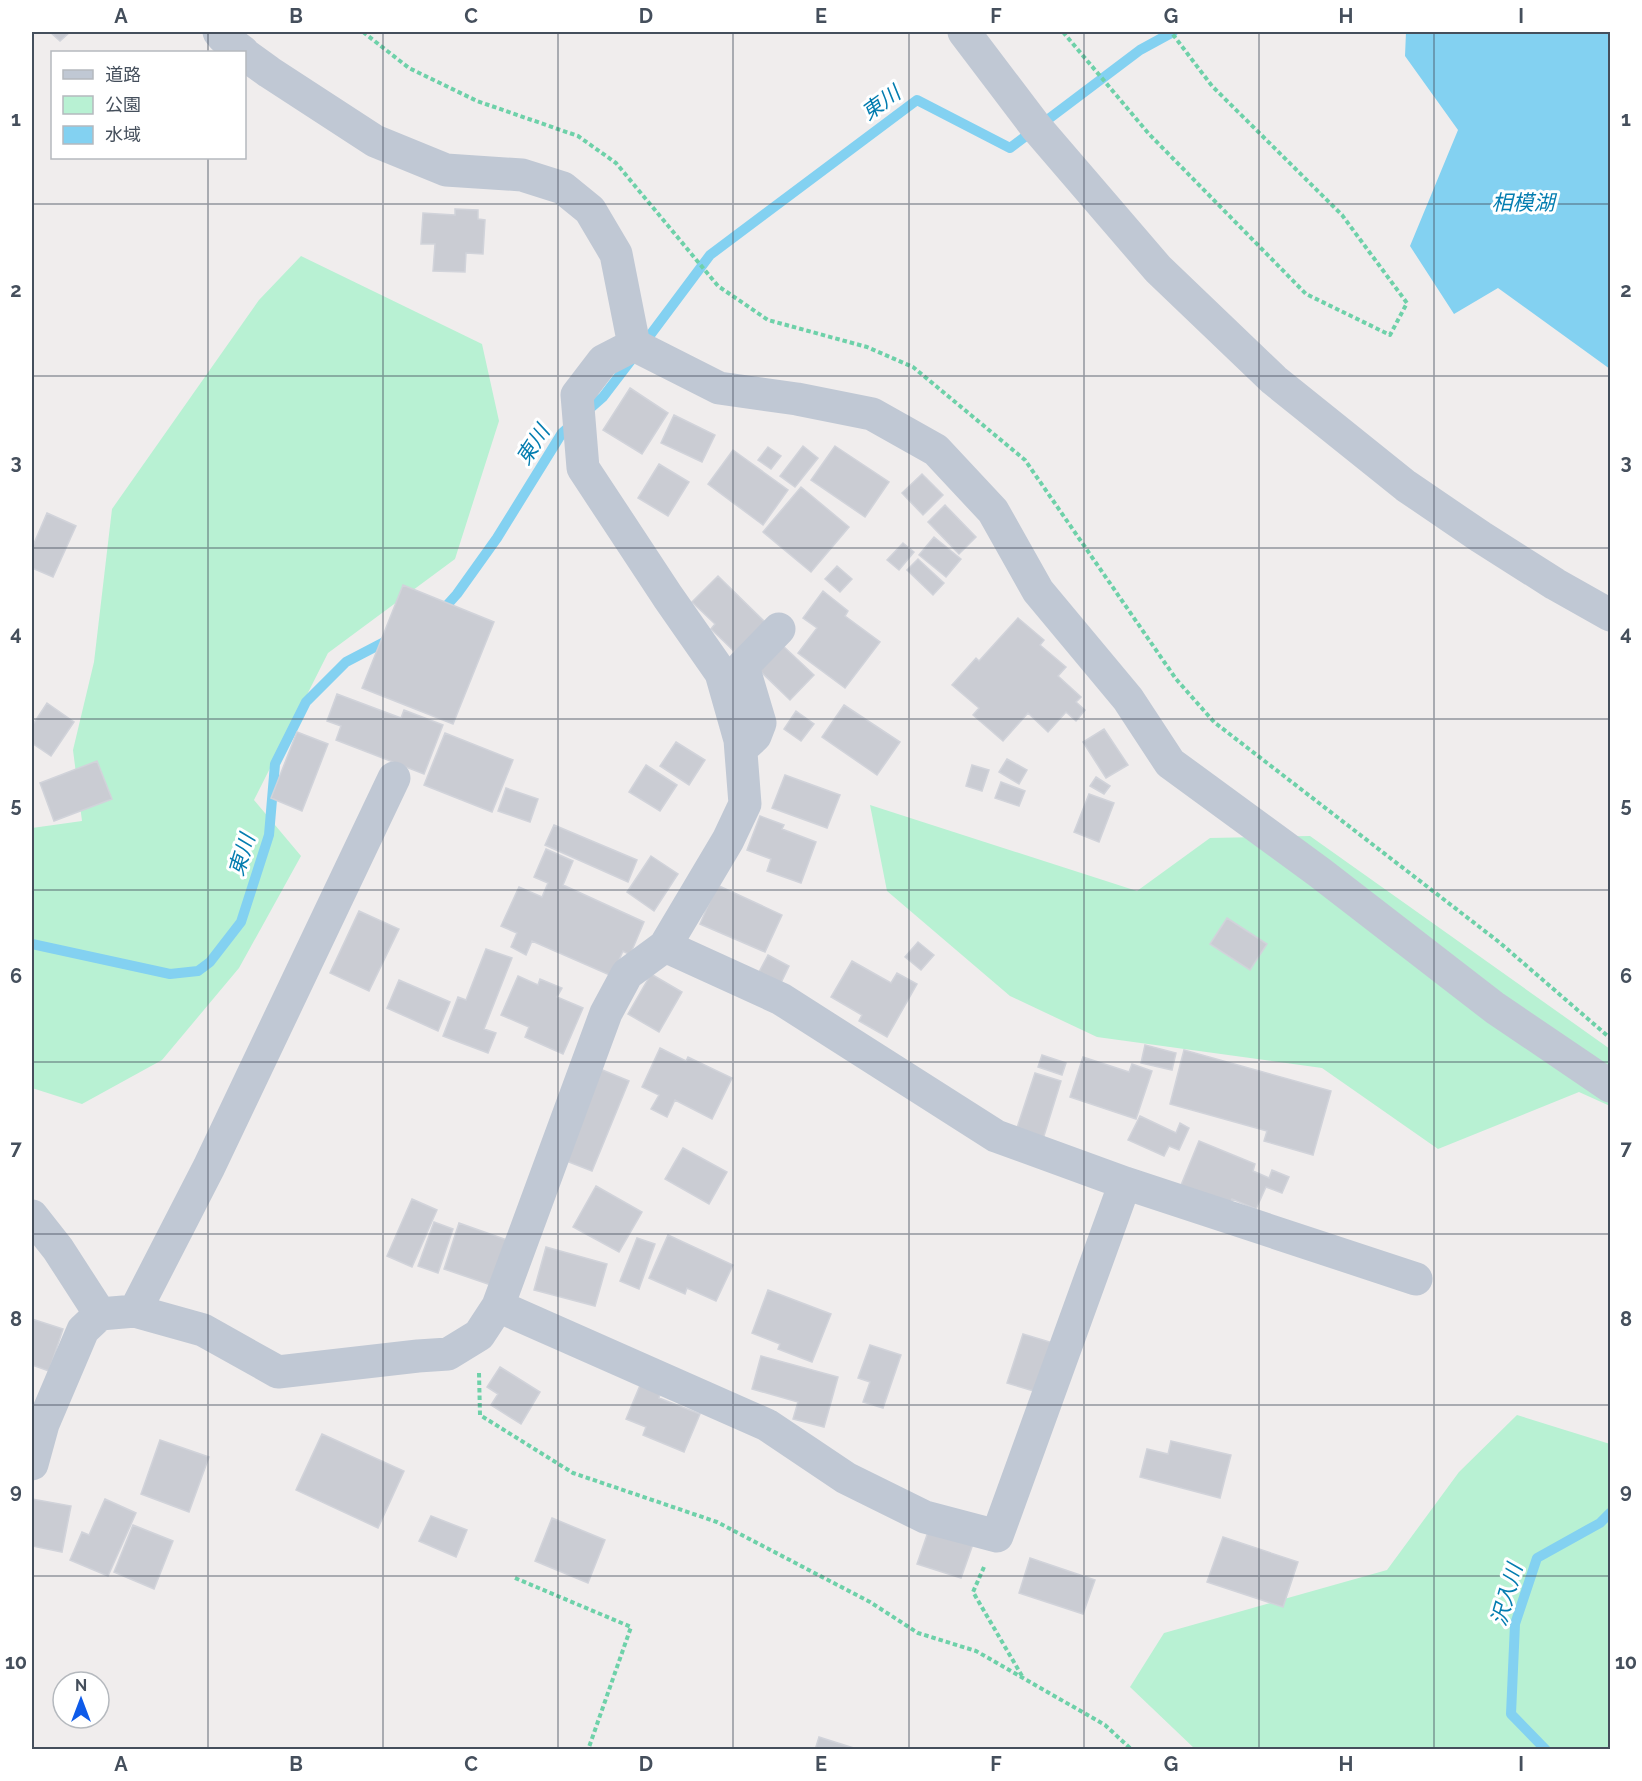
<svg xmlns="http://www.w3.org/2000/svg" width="1642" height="1781" viewBox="0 0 1642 1781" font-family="Raleway,'Noto Sans JP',sans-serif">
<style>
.green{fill:#b8f1d3}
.water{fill:#83d1f1}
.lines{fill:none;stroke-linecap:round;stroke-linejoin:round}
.stream{stroke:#83d1f1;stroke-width:10}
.building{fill:#caccd3;stroke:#d1d3da;stroke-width:1.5}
.path{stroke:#6ed1a9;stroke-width:4;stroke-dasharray:4.5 3;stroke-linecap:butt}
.minor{stroke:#c0c8d4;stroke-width:33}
.grid{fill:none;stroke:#454f5c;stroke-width:1.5;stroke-opacity:0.55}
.labels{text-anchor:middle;stroke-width:6;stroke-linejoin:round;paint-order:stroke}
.water-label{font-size:21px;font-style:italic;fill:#047db0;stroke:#fff}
.neatline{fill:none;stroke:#454f5c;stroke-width:2}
.grid-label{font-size:20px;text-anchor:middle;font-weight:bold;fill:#454f5c}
</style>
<rect width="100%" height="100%" fill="#f0eded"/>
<path class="green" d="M301,256L482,344L499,421L455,559L328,653L254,800L301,856L239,968L162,1060L82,1104L32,1088V828L82,821L73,750L94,662L112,509L259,300Z
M870,805L1137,891L1210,838L1310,836L1610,1049V1106L1579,1092L1438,1149L1322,1068L1097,1037L1010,996L887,891Z
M1517,1415L1610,1444V1749H1195L1130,1687L1164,1633L1387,1570L1459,1472Z"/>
<path class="water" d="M1406,32H1610V369L1498,288L1454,314L1410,246L1458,130L1405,56Z"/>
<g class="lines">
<path class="stream" d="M642,346L710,255L917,100L1010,148L1140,50L1173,32
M440,613L457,594L497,538L562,433L603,397L632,359
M32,944L170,974L198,971L210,962L241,922L269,835L275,764L306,702L346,662L392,638
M1546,1750L1511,1714L1515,1624L1537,1558L1600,1523L1610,1513"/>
</g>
<path class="building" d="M50,32H70L60,41Z
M455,209L478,210V219L485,220L483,254L466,253L465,272L433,271L435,244H421L423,213L455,215Z
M630,388L668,413L642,454L603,430Z
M674,415L715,435L702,462L661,443Z
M803,446L818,458L795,487L780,476Z
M835,446L889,482L865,517L811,480Z
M768,447L781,456L771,469L758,460Z
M733,450L788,490L763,525L708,484Z
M659,464L689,482L668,516L638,498Z
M922,474L943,495L923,515L902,493Z
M801,487L849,527L811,572L763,532Z
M945,505L976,537L959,554L928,522Z
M47,513L76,526L53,577L32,568V548Z
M934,537L961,559L946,577L919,555Z
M903,543L914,552L899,570L887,560Z
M918,559L944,583L933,595L907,570Z
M837,566L852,579L840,592L825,579Z
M718,576L770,627L740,657L711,629L715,624L692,602Z
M403,585L494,622L453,724L362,688Z
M823,591L848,611L845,616L880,642L845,688L798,653L817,628L803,618Z
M1018,618L1044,640L1040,645L1066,667L1058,676L1081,697L1076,702L1085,710L1076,721L1066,712L1048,732L1028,713L1003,741L973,715L979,708L952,685L976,658L979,661Z
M781,644L814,675L790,700L757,668Z
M337,694L401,718L404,710L443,725L424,774L336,740L341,726L327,721Z
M47,703L74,722L51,756L32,743V726Z
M844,705L900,742L877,775L822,737Z
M796,711L814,724L801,741L784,729Z
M1104,729L1128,765L1106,778L1083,742Z
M297,732L328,744L302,811L271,798Z
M445,733L513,760L492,812L424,785Z
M676,742L705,760L689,785L660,766Z
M1007,759L1027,770L1019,784L999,772Z
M97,761L112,799L54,821L40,783Z
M646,765L677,785L660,811L629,792Z
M972,765L989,770L982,791L966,786Z
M785,775L840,795L827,828L772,808Z
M1096,777L1110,786L1104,794L1090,786Z
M1001,782L1025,791L1019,806L995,798Z
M506,788L538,799L530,822L498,811Z
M1089,794L1114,803L1099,842L1074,832Z
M760,816L784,825L782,829L816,842L801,883L767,871L771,859L747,850Z
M554,825L637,860L628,882L545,845Z
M546,849L573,861L563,885L644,922L630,955L623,951L612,976L532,941L526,955L511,947L517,933L501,926L519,887L542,897L548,883L534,877Z
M651,856L678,874L654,911L627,892Z
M717,885L782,915L765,952L700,924Z
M359,911L399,929L369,991L330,973Z
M1227,918L1267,944L1250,970L1210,944Z
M918,942L934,955L921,970L905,957Z
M486,949L512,958L484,1029L496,1033L488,1053L443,1036L458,997L466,1000Z
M768,955L789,966L780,985L758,974Z
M852,961L891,983L897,973L917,984L887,1037L859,1021L862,1015L831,997Z
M651,974L682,992L659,1032L628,1014Z
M518,976L538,985L540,979L562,988L557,997L583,1008L563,1054L525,1037L529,1027L501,1015Z
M399,980L450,1002L438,1031L387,1008Z
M1145,1045L1176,1053L1172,1070L1141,1063Z
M660,1048L686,1061L688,1057L732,1078L712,1119L675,1100L667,1117L651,1109L659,1095L642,1087Z
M1184,1050L1331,1091L1313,1155L1264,1141L1267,1131L1170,1104Z
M1042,1055L1066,1063L1062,1075L1038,1067Z
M1083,1057L1129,1072L1132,1064L1152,1071L1136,1119L1070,1097Z
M600,1069L629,1081L592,1171L564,1160Z
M1035,1073L1061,1081L1043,1139L1016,1131Z
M1140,1116L1176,1133L1180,1123L1189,1128L1179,1150L1169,1146L1164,1156L1128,1140Z
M1199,1141L1255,1164L1253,1171L1269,1178L1272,1170L1289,1177L1282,1193L1266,1187L1256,1209L1232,1199L1227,1210L1179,1190Z
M683,1148L727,1172L709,1204L665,1179Z
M596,1186L642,1212L619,1252L573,1227Z
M412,1199L437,1210L412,1267L387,1256Z
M434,1222L453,1229L438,1273L418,1266Z
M459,1223L507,1240L491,1285L444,1269Z
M668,1235L733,1265L716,1301L687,1288L685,1294L649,1278Z
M637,1238L655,1244L639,1289L620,1281Z
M546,1247L607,1264L595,1306L534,1290Z
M768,1290L831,1314L812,1362L778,1349L780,1344L752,1333Z
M32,1319L63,1329L49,1371L32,1365Z
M1023,1334L1053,1343L1037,1392L1007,1383Z
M870,1345L901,1355L883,1408L863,1402L870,1382L858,1378Z
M761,1356L838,1377L824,1427L793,1419L798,1402L752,1389Z
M500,1367L540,1392L521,1424L491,1405L498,1394L487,1387Z
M641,1383L661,1391L659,1398L700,1414L684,1452L643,1435L646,1427L626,1419Z
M322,1434L404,1471L378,1528L296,1490Z
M160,1440L209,1457L189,1512L141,1494Z
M1171,1441L1231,1455L1220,1498L1140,1477L1147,1449L1168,1454Z
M32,1499L71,1506L62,1552L32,1546Z
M105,1499L136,1513L108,1576L70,1560L82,1532L89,1535Z
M431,1516L467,1530L456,1557L419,1541Z
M552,1518L605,1540L588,1583L535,1561Z
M133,1525L173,1541L154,1589L114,1572Z
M929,1529L973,1544L961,1578L917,1564Z
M1223,1537L1298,1562L1283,1607L1207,1582Z
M1030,1558L1095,1580L1083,1614L1019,1593Z
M819,1737L860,1750H815Z"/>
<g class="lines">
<path class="path" d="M363,32L409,68L477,101L578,136L616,163L718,286L768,320L867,347L913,367L1025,460L1176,679L1214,722L1499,942L1610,1038
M1063,32L1149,134L1306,294L1390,335L1407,303L1342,215L1212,86L1171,32
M479,1373L480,1415L573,1473L717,1522L870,1602L918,1633L976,1651L1105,1725L1132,1750
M984,1567L973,1592L1022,1676
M515,1578L631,1627L588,1750"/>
<path class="minor" d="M219,32L223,37L243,52
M964,32L1036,127L1158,269L1274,380L1406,486L1481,537L1555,584L1610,615
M244,54L269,72L375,141L446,170L522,175L563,188L590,210L616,254L634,345
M634,345L719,388L797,399L872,414L936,450L993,511L1038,591L1128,699L1170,763L1319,872L1495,1008L1610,1086
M741,749L755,736L760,723L743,666L779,629
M665,946L781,999L996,1136L1125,1183L1416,1279
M32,1216L58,1249L100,1314
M498,1306L767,1425L846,1478L925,1517L997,1536L1125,1183
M135,1311L209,1167L394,778
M32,1464L43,1424L83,1330L100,1314L135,1311L203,1330L278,1372L418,1356L448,1354L479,1335L498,1306L606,1013L627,974L665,946L728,840L745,804L740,740L721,673L668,597L583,468L577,395L603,361L634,345"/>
</g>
<path class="grid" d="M208,32V52M383,32V1750M558,32V1750M733,32V1750M909,32V1750M1084,32V1750M1259,32V1750M1434,32V1750M208,158V1750M32,204H1610M32,376H1610M32,548H1610M32,719H1610M32,890H1610M32,1062H1610M32,1234H1610M32,1405H1610M32,1576H1610"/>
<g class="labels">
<g class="water-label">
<text transform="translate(881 103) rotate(-36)" y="7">東川</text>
<text x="1523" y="210">相模湖</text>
<text transform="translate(533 445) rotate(-57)" y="7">東川</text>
<text transform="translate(242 855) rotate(-73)" y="7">東川</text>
<text transform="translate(1507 1595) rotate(-74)" y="7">沢入川</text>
</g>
</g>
<rect width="1642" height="1781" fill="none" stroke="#ffffff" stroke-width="66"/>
<rect x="51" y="51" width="195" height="108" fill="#ffffff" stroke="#b5b9be" stroke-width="1.5"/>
<rect x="63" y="70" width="30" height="9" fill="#c0c8d4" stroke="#b5b9be" stroke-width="1.5"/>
<text x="105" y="81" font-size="18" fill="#454f5c">道路</text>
<rect x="63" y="96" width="30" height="18" fill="#b8f1d3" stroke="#b5b9be" stroke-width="1.5"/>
<text x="105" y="111" font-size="18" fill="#454f5c">公園</text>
<rect x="63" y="126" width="30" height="18" fill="#83d1f1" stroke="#b5b9be" stroke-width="1.5"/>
<text x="105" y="141" font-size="18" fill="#454f5c">水域</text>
<g transform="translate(81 1700)"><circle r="28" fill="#ffffff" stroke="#b5b9be" stroke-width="1.5"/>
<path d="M0-4.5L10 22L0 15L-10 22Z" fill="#0e5be9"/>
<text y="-9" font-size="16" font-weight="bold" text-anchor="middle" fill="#454f5c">N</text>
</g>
<rect x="33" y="33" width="1576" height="1715" class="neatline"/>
<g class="grid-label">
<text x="121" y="23">A</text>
<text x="296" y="23">B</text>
<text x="471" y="23">C</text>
<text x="646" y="23">D</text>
<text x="821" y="23">E</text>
<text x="996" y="23">F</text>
<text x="1171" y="23">G</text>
<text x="1346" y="23">H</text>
<text x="1521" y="23">I</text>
<text x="16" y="126">1</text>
<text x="1626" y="126">1</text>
<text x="16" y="297">2</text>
<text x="1626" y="297">2</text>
<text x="16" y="469">3</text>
<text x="1626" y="469">3</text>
<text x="16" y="640">4</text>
<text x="1626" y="640">4</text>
<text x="16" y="812">5</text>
<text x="1626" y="812">5</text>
<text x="16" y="983">6</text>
<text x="1626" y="983">6</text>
<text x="16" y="1155">7</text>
<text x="1626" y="1155">7</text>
<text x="16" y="1326">8</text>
<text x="1626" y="1326">8</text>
<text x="16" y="1498">9</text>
<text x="1626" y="1498">9</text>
<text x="16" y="1669">10</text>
<text x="1626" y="1669">10</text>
<text x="121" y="1771">A</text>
<text x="296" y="1771">B</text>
<text x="471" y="1771">C</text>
<text x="646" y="1771">D</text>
<text x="821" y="1771">E</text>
<text x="996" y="1771">F</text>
<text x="1171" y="1771">G</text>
<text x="1346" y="1771">H</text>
<text x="1521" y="1771">I</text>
</g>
</svg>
